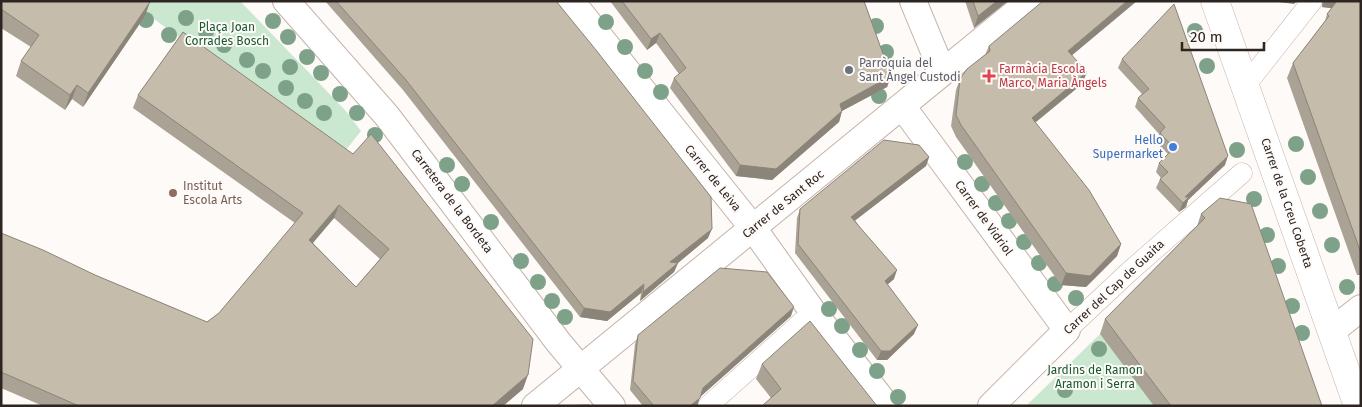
<svg xmlns="http://www.w3.org/2000/svg" width="1362" height="407" viewBox="0 0 1362 407" font-family="'Fira Sans',sans-serif">
<style>
.green{fill:#cae7d0}
.lines{fill:none;stroke-linecap:round;stroke-linejoin:round}
.pedestrian-casing{stroke:#c4b3a9;stroke-width:21}
.minor-casing{stroke:#c4b3a9;stroke-width:28}
.tertiary-casing{stroke:#c4b3a9;stroke-width:29}
.pedestrian{stroke:#fff;stroke-width:20}
.minor{stroke:#fff;stroke-width:26}
.tertiary{stroke:#fff;stroke-width:28}
.tree{fill:#7ea289}
.wall{fill:#aaa294;fill-rule:evenodd}
.shaded-wall{fill:#8b8478}
.building{fill:#c6bcac;stroke:#8b8478;fill-rule:evenodd}
.worship-dot{fill:#6b7280;stroke:#fefaf8;stroke-width:2}
.health-dot{fill:#e0444e;stroke:#fefaf8;stroke-width:2}
.shop-dot{fill:#3f7fe0;stroke:#fefaf8;stroke-width:2}
.education-dot{fill:#8d6e63;stroke:#fefaf8;stroke-width:2}
.labels{text-anchor:middle;stroke-width:4;stroke-linejoin:round;paint-order:stroke}
.park-label{font-size:12px;fill:#165a2f;stroke:#fefaf8}
.worship-label{font-size:12px;fill:#5b616d;stroke:#fefaf8;text-anchor:start}
.health-label{font-size:12px;fill:#be3a42;stroke:#fefaf8;text-anchor:start}
.shop-label{font-size:12px;fill:#366cbe;stroke:#fefaf8;text-anchor:end}
.street-label{font-size:12px;fill:#2c2521;stroke:#fefaf8}
.education-label{font-size:12px;fill:#785e54;stroke:#fefaf8;text-anchor:start}
</style>
<rect width="100%" height="100%" fill="#fefaf8"/>
<path class="green" d="M129,1H240L345,110L361,131L342,155Z
M1100,334L1155,406H1026Z"/>
<g class="lines">
<defs>
<path id="pedestrian" d="M1245,86L1312,1
M1067,330L1130,271L1242,173
M708,406L813,312"/>
<path id="minor" d="M286,1L387,116L559,343L612,406
M571,1L753,228L813,312L887,406
M913,1L942,71
M902,106L1067,330L991,406
M1332,331L1361,308
M535,406L1030,1"/>
<path id="tertiary" d="M1215,1L1358,406"/>
</defs>
<use href="#pedestrian" class="pedestrian-casing"/>
<use href="#minor" class="minor-casing"/>
<use href="#tertiary" class="tertiary-casing"/>
<use href="#pedestrian" class="pedestrian"/>
<use href="#minor" class="minor"/>
<use href="#tertiary" class="tertiary"/>
</g>
<g class="tree">
<circle cx="186" cy="18" r="8"/>
<circle cx="146" cy="20" r="8"/>
<circle cx="273" cy="21" r="8"/>
<circle cx="606" cy="22" r="8"/>
<circle cx="876" cy="26" r="8"/>
<circle cx="1195" cy="31" r="8"/>
<circle cx="206" cy="32" r="8"/>
<circle cx="169" cy="35" r="8"/>
<circle cx="288" cy="37" r="8"/>
<circle cx="224" cy="45" r="8"/>
<circle cx="625" cy="47" r="8"/>
<circle cx="886" cy="52" r="8"/>
<circle cx="307" cy="57" r="8"/>
<circle cx="247" cy="60" r="8"/>
<circle cx="1207" cy="66" r="8"/>
<circle cx="290" cy="67" r="8"/>
<circle cx="263" cy="71" r="8"/>
<circle cx="645" cy="71" r="8"/>
<circle cx="321" cy="73" r="8"/>
<circle cx="286" cy="88" r="8"/>
<circle cx="661" cy="92" r="8"/>
<circle cx="340" cy="94" r="8"/>
<circle cx="879" cy="96" r="8"/>
<circle cx="305" cy="101" r="8"/>
<circle cx="324" cy="113" r="8"/>
<circle cx="357" cy="113" r="8"/>
<circle cx="375" cy="135" r="8"/>
<circle cx="1296" cy="144" r="8"/>
<circle cx="1237" cy="150" r="8"/>
<circle cx="965" cy="162" r="8"/>
<circle cx="447" cy="165" r="8"/>
<circle cx="1308" cy="177" r="8"/>
<circle cx="462" cy="184" r="8"/>
<circle cx="982" cy="184" r="8"/>
<circle cx="1254" cy="199" r="8"/>
<circle cx="996" cy="203" r="8"/>
<circle cx="1320" cy="211" r="8"/>
<circle cx="1009" cy="221" r="8"/>
<circle cx="491" cy="222" r="8"/>
<circle cx="1267" cy="235" r="8"/>
<circle cx="1024" cy="242" r="8"/>
<circle cx="1332" cy="245" r="8"/>
<circle cx="521" cy="261" r="8"/>
<circle cx="1039" cy="263" r="8"/>
<circle cx="1278" cy="266" r="8"/>
<circle cx="538" cy="282" r="8"/>
<circle cx="1055" cy="284" r="8"/>
<circle cx="1347" cy="287" r="8"/>
<circle cx="1076" cy="298" r="8"/>
<circle cx="552" cy="301" r="8"/>
<circle cx="1292" cy="306" r="8"/>
<circle cx="829" cy="309" r="8"/>
<circle cx="565" cy="317" r="8"/>
<circle cx="842" cy="326" r="8"/>
<circle cx="1302" cy="333" r="8"/>
<circle cx="1099" cy="349" r="8"/>
<circle cx="860" cy="350" r="8"/>
<circle cx="877" cy="371" r="8"/>
<circle cx="1065" cy="390" r="8"/>
<circle cx="898" cy="397" r="8"/>
</g>
<path class="wall" d="M1,1L145,16L83,107L72,99L65,110L16,76L21,61L31,47L1,28Z
M325,1H556L708,238L678,263L674,272L640,301L641,293L607,321L580,317L403,90Z
M610,1H864L891,76L887,87L842,111L839,122L772,180L736,176L670,88L674,78L679,74L656,43L647,50Z
M965,1H1008L974,28Z
M1322,1H1361V275H1357L1287,78L1293,63L1325,21L1327,14L1332,8L1322,7Z
M183,32L523,389L503,406H43L1,388V233L95,275L207,322L219,313L295,223L133,108L138,95ZM334,218L380,259L356,287L313,243Z
M989,46L1072,55L1082,84L1035,123L1121,244L1117,256L1086,287L1061,285L956,137L951,126L956,90L960,79L985,55Z
M1122,59L1225,165L1188,200L1186,207L1179,212L1156,188L1160,179L1161,178L1156,172L1159,163L1168,154L1156,142L1159,134L1135,107L1138,98L1142,94L1118,68Z
M929,157L926,166L855,220L894,279L887,285L914,334L887,360H877L795,253L797,218L800,209Z
M1220,198L1322,406H1154L1100,334L1105,319L1197,226L1201,214Z
M791,316L700,397L697,406H643L630,390L635,344L638,335Z
M762,364L877,406L771,398L756,379Z"/>
<path class="shaded-wall" d="M997,1H1008L974,28L978,16Z
M1127,1H1137L1064,62L1068,51Z
M1271,1H1297L1294,4Z
M1324,1H1340L1338,9L1322,7Z
M150,2L145,16L83,107L88,93Z
M660,33L656,43L647,50L651,39Z
M1087,72L1082,84L1027,129L1032,118Z
M891,76L887,87L836,114L840,104Z
M77,85L72,99L65,110L70,95Z
M842,111L839,122L772,180L736,176L740,165Z
M1228,156L1225,165L1188,200L1186,207L1179,212L1185,197Z
M929,157L926,166L848,226L851,217Z
M339,205L334,218L304,253L309,240Z
M712,229L708,238L667,272L670,262Z
M1121,244L1117,256L1086,287L1061,285L1066,273Z
M678,263L674,272L640,301L643,292Z
M897,270L894,279L881,290L885,281Z
M644,284L641,293L607,321L580,317L584,308Z
M794,307L791,316L700,397L697,406H690L703,388Z
M918,325L914,334L887,360H877L881,351Z
M528,375L523,389L503,406H492Z"/>
<path class="building" d="M1,1H150V2L88,93L77,85L70,95L21,61L39,35L1,9Z
M336,1H556L596,50L711,197L712,229L670,262L678,263L643,292L644,284L610,312L584,308L406,80Z
M622,1H864L891,76L840,104L842,111L776,169L740,165L674,78L686,68L660,33L651,39Z
M973,1H997L978,16Z
M1043,1H1127L1068,51L1087,72L1032,118L1089,190L1121,244L1090,276L1066,273L961,125L956,115L960,79L967,69L990,51L989,46Z
M1337,1H1361V253L1293,63L1329,16L1327,14Z
M1174,4L1228,156L1185,197H1189L1183,203L1160,179L1168,172L1159,163L1174,148L1160,133L1165,127L1138,98L1149,89L1122,59Z
M183,32L353,154L371,134L533,339L528,375L492,406H79L1,372V233L43,250L95,275L207,322L219,313L303,213L138,95ZM339,205L389,249L356,287L309,240Z
M884,140L919,145L929,157L851,217L897,270L885,281L918,325L890,351H881L798,244L800,209Z
M1220,198L1251,204L1322,406H1171L1105,319L1205,218L1201,214Z
M720,268L767,272L794,307L703,388L700,398L690,406H654L633,381L638,335Z
M810,321L877,406H762L781,389L762,364Z
M589,405L590,406H555Z"/>
<circle class="worship-dot" cx="849" cy="70" r="5"/>
<path class="health-dot" d="M986.5 68.5h5v5h5v5h-5v5h-5v-5h-5v-5h5z"/>
<circle class="shop-dot" cx="1173" cy="147" r="5"/>
<circle class="education-dot" cx="173" cy="193" r="5"/>
<g class="labels">
<g class="park-label">
<text x="227" y="31">Plaça Joan<tspan x="227" dy="14">Corrades Bosch</tspan></text>
<text x="1095" y="374">Jardins de Ramon<tspan x="1095" dy="14">Aramon i Serra</tspan></text>
</g>
<g class="worship-label">
<text x="859" y="67">Parròquia del<tspan x="859" dy="14">Sant Àngel Custodi</tspan></text>
</g>
<g class="health-label">
<text x="999" y="73">Farmàcia Escola<tspan x="999" dy="14">Marco, Maria Àngels</tspan></text>
</g>
<g class="shop-label">
<text x="1163" y="144">Hello<tspan x="1163" dy="14">Supermarket</tspan></text>
</g>
<g class="street-label">
<text transform="translate(713 178) rotate(51)" y="4">Carrer de Leiva</text>
<text transform="translate(452 201) rotate(53)" y="4">Carretera de la Bordeta</text>
<text transform="translate(1287 203) rotate(71)" y="4">Carrer de la Creu Coberta</text>
<text transform="translate(783 204) rotate(-39)" y="4">Carrer de Sant Roc</text>
<text transform="translate(984 218) rotate(54)" y="4">Carrer de Vidriol</text>
<text transform="translate(1114 287) rotate(-43)" y="4">Carrer del Cap de Guaita</text>
</g>
<g class="education-label">
<text x="183" y="190">Institut<tspan x="183" dy="14">Escola Arts</tspan></text>
</g>
</g>
<rect width="1362" height="407" fill="none" stroke="#2c2521" stroke-width="5"/>
<path d="M1182 42v8h82v-8" fill="none" stroke="#2c2521" stroke-width="2.5"/>
<text x="1190" y="42" font-size="15" fill="#2c2521" stroke="#fefaf8" stroke-width="4" paint-order="stroke">20 m</text>
</svg>
